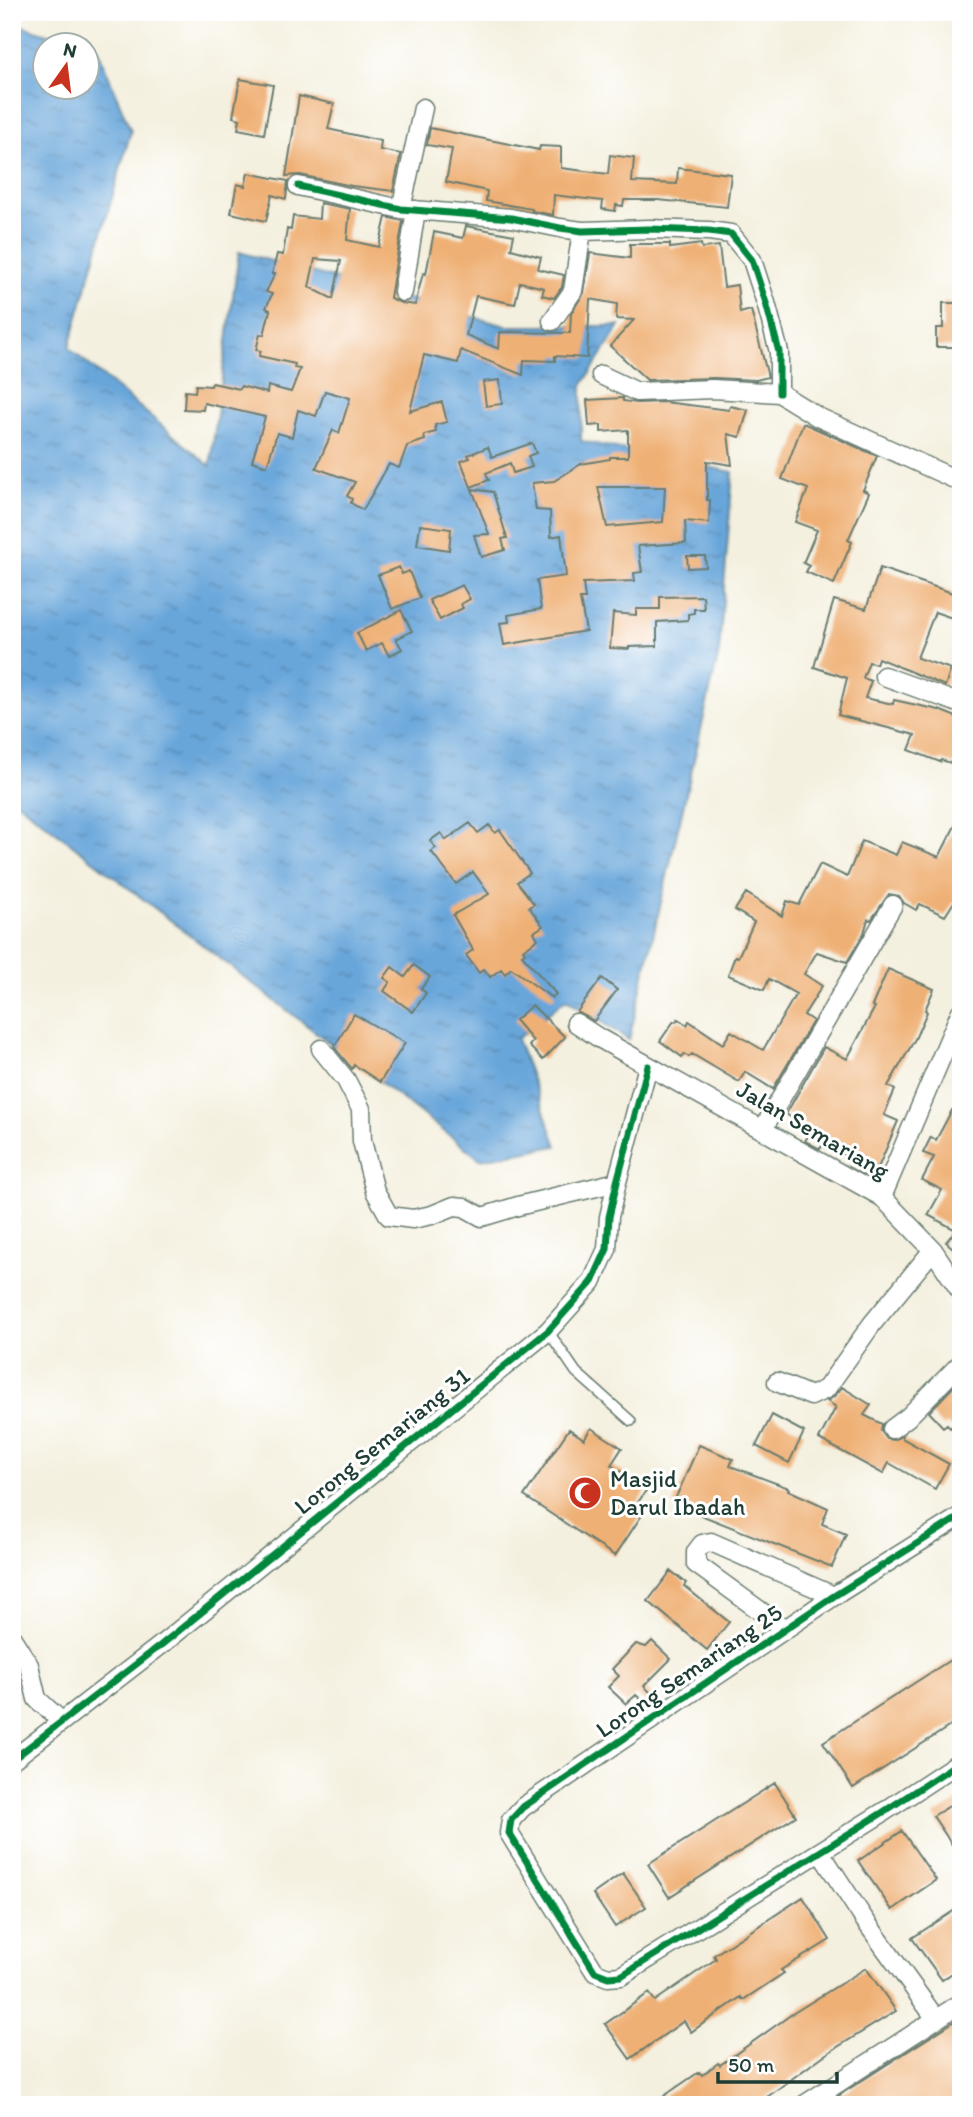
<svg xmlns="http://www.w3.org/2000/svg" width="973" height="2117" viewBox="0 0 973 2117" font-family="Itim,sans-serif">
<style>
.water{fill:url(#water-ripples);stroke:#447287;stroke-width:2}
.building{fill:#efb074;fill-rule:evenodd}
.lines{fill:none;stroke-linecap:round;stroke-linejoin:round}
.lane-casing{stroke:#6a7c70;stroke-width:12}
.street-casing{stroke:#6a7c70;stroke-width:21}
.lane{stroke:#fff;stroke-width:9}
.street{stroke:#fff;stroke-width:18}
.cycleway-casing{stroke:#fff;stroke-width:11}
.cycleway{stroke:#00873e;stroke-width:7}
.labels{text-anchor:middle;stroke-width:6;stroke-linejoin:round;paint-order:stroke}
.street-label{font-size:24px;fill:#1f3d34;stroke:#fff}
.poi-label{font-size:24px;fill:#1f3d34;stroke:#fff;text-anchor:start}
</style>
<defs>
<pattern id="water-ripples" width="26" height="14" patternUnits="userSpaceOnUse" patternTransform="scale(1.75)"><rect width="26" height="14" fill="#68a6da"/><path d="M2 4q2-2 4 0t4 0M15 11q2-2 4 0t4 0" fill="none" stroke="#5588b2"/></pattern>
</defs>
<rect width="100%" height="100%" fill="#fff"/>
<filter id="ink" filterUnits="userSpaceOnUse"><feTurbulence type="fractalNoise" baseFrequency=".0143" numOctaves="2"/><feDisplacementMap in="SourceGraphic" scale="14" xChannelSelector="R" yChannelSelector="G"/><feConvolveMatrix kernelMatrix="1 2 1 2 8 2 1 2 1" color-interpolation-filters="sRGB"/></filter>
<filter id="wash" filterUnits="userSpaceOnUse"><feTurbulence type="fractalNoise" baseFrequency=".00686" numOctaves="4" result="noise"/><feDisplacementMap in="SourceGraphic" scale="28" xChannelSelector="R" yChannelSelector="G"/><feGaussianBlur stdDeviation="1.57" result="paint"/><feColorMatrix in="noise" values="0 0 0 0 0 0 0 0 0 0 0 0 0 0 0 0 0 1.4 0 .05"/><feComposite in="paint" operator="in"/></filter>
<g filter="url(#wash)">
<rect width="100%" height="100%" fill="#f4f0df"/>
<path class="water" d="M12,23L83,45L46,46V88H88V47L98,50L131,131L69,348L210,466L239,252L506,326H620L582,386L581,441L733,472L719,652L629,1040L566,999L517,1039L557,1146L480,1159L12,798Z"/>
<g id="blocks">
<path class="building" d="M240,79L273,85L264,134L238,129L240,119L233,117Z
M299,96L334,104L328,129L381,141L380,150L401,154L393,191L352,186L300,175L286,176Z
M430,128L539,150L540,146L561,147V168L608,174L610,155L634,158L632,182L677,184L678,168L731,174L727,207L658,200H624L623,206L616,205L615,211L602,209L603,201L554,195L553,215L532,211V209L486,201L487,191L446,182L452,149L427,145Z
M248,173L288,181L286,199L272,195L266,221L231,213L237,184L245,186Z
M320,203L350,209L347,240L379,247L386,217L403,221L390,298L401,303L415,305L423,273L426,274L434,232L463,238L466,226L514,235L511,249L541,257L538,269L564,275L562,287L554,298L542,295L544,288L520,282L515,304L476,296L466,335L499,349L500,332L570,333L571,313L584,293L590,253L630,258V244H670V248L701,244L702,248L719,246L724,287L737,285L740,313L751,310L768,377L756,380L714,378L647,380L610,346L634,320L616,319L617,304L590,299L587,358L555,356V361L524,360L523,375L461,350L458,363L424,355L410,411L442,402L447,422L435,425L436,432L424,435L425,440L407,446L399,468L389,464L363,510L351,503L352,499L347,496L355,482L316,468L333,430L339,433L350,398L325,391L316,416L298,410L292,437L277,433L267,466L252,461L265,417L204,403L203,410L184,409L185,391L195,392L196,385L211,386L212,383L240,389L241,386L267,393L268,386L291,392L300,369L294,368L295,364L259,356L261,351L256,350L260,334L264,335L270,310L266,308L272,294L266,292L275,274H272L277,254L283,255L287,229L291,230L293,216L319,219ZM315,259L341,261L333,299L309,287Z
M943,303H957V307H961V347H936V328H943Z
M500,380L502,404L486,406L483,382Z
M623,398V401L637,403L664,402L729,410L730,406L748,410L740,437L728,434L732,465L707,461V500H710L709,523L685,521L686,543L638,546L642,572L634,573L635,581L583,583L585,599H580L586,631L504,645L500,623L509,622L508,615L541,609L537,580L566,576L561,535L551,537L550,511L536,510L532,483L554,481L581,464L610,459V457H628V430L601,432V425L589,426L587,400ZM598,487H665L663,522L607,527Z
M803,423L877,456L863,490L869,493L848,540L852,542L834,584L806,572L809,566L803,563L817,530L795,522L808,489L782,479Z
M532,443L536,453L528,456L532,467L513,473L510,463L486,473L489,480L471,487L461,461L470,458L468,455L488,447L492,457Z
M472,489L493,492L507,538L502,539L505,550L481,557L474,535L489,534Z
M420,525L451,529L449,550L417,545Z
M687,556H705L706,567L688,568Z
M399,567L402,574L409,571L420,598L392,609L378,575Z
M880,568L961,596V621L935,612L917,658L951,669L945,686L878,658L876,664L869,662L863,678L871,681L865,698L893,704L894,700L939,710L961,719V766L941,760L940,762L909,750L915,735L838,715L847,678L814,667L834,600L866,609Z
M462,585L470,599L461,604L463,608L440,620L429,600Z
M703,596L704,609H694V613L688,614V620L657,622V646L629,647V649L610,648L613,613L636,615V609H660V597Z
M401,610L412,631L396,639L402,649L389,656L382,643L366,651L357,633Z
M961,814V906L954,902L945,916L920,904L916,910L904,903L899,896L889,894L871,920L868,919L864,933L847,962L817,952L804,974L822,986L804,1015L813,1021L773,1089L745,1072L739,1082L692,1054L689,1057L684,1054L682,1057L660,1041L674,1021L676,1022L678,1019L687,1025L689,1021L723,1044L731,1031L763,1050L796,994L769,979L764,990L728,975L735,956L738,957L754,922L735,910L746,893L782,916L787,901L799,905L820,864L847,877L862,841L896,855L902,842L939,857Z
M470,823L478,833L489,825L495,833L500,830L530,873L517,882L534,904L529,907L543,926L534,932L538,939L523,950L525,953L522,955L556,994L552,998L511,968L505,974L501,969L490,977L484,969L479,973L466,955L473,950L453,915L489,894L473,872L456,884L431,851L436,848L430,841L441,833L446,840Z
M414,965L430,977L421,989L426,993L413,1012L384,991L390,982L384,978L392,967L405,977Z
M888,969L934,989L925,1010L927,1012L915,1039L888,1086L895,1090L884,1115L898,1121L878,1168L822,1146L820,1149L805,1141L811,1131L786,1114L824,1047L847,1059L875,1007L872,1006Z
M602,978L617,990L594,1021L577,1012Z
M532,1005L565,1037L543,1060L529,1046L533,1041L515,1020Z
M354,1014L405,1043L380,1082L354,1065L352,1069L334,1047Z
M952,1110L961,1115V1255L946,1242L956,1230L928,1215L942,1190L922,1180L934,1157L923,1153L931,1137L936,1140Z
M955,1385L961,1391V1418L950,1428L947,1424L943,1427L929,1412Z
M842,1387L871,1405L864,1415L882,1424L881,1431L887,1439L894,1440L903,1435L902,1438L949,1464L935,1489L889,1463L883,1474L819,1439L836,1407L827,1401L835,1396Z
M772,1415L804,1432L789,1463L756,1446Z
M591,1428L622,1448L611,1465L647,1489L633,1510L642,1515L615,1556L524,1496L569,1429L584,1439Z
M699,1445L733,1459L730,1466L789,1488L788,1490L828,1508L822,1524L846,1534L832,1567L673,1504Z
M671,1571L686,1583L684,1586L729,1622L707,1650L648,1601Z
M652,1641L671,1659L644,1686L659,1701L650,1707L636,1695L626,1704L608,1687L619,1676L612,1669L636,1644L646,1647Z
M961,1653V1719L853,1788L823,1742Z
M775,1783L796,1816L669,1897L648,1864Z
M961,1799V1858L933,1816Z
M902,1831L936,1880L892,1910L858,1861Z
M623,1873L646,1907L615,1927L593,1894Z
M803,1897L830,1940L781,1970L784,1973L743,2000L741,1997L691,2032L684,2021L630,2059L605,2024L649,1993L655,2001L716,1959L714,1955Z
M961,1906V1967L942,1980L912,1938Z
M866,1968L896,2011L823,2056L756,2105H670L664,2096L699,2072L702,2075L718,2063L720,2065L792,2014Z
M961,2017V2105H829L841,2094Z"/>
</g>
</g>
<g filter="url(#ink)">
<use href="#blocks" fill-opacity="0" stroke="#6a7c70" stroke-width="2"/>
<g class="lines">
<defs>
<path id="lane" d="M548,1331L576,1372L631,1421"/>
<path id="street" d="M298,186L401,209L511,218L560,228L582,231L649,229L709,231L731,234L752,260L766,303L779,352V393
M401,209L423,108
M403,292L416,210
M552,321L573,291L582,231
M601,375L637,392L713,389L779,393L818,417L961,482
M884,676L961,704
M576,1023L599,1038L882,1197L933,1250L961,1292
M321,1049L346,1080L361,1109L362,1141L375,1191L389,1216L413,1219L432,1215L454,1206L464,1207L482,1217L518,1206L617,1182
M763,1129L893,905
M882,1197L961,1011
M777,1382L811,1396L826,1389L872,1324L933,1250
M892,1429L908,1417L961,1363
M961,1516L834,1596L523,1807L511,1820L509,1833L595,1972L608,1977L621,1976L882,1813L961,1761
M785,1629L696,1564V1552L702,1544L711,1542L834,1596
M12,1638L29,1665L37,1699L61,1721
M12,1760L161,1645L548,1331L592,1282L607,1249L609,1217L617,1182L648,1066
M820,1852L864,1919L936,2019
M804,2105L961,2003"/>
</defs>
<use href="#lane" class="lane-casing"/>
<use href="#street" class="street-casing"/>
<use href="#lane" class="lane"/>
<use href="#street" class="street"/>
<defs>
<path id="cycleway" d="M298,186L401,209L511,218L560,228L582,231L649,229L709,231L731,234L752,260L766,303L779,352V393
M961,1516L834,1596L523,1807L511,1820L509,1833L595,1972L608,1977L621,1976L882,1813L961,1761
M12,1760L161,1645L548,1331L592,1282L607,1249L609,1217L617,1182L648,1066"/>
</defs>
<use href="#cycleway" class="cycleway-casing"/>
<use href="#cycleway" class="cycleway"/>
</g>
</g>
<defs>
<symbol id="mosque-disc" viewBox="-11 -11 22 22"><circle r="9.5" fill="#c8321e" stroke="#fff"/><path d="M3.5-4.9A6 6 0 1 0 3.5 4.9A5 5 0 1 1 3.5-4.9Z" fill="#fff"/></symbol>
</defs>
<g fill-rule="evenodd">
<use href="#mosque-disc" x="566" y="1474" width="38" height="38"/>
</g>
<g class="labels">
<g class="street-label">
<text transform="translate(813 1130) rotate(30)" y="8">Jalan Semariang</text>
<text transform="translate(382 1441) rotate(-39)" y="8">Lorong Semariang 31</text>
<text transform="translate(689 1671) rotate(-34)" y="8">Lorong Semariang 25</text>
</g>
<g class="poi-label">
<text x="610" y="1487">Masjid<tspan x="610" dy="28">Darul Ibadah</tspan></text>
</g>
</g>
<rect width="973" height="2117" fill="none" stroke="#fff" stroke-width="42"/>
<g transform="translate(66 66) rotate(14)"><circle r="33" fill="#ffffff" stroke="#a5b1ae" stroke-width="2"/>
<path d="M0-5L12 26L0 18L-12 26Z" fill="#c8321e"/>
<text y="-10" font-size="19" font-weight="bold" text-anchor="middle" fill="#1f3d34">N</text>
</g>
<path d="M718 2072v10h119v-10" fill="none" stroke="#1f3d34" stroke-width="3.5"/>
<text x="728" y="2072" font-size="21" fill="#1f3d34" stroke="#ffffff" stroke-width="5" paint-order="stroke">50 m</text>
</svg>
